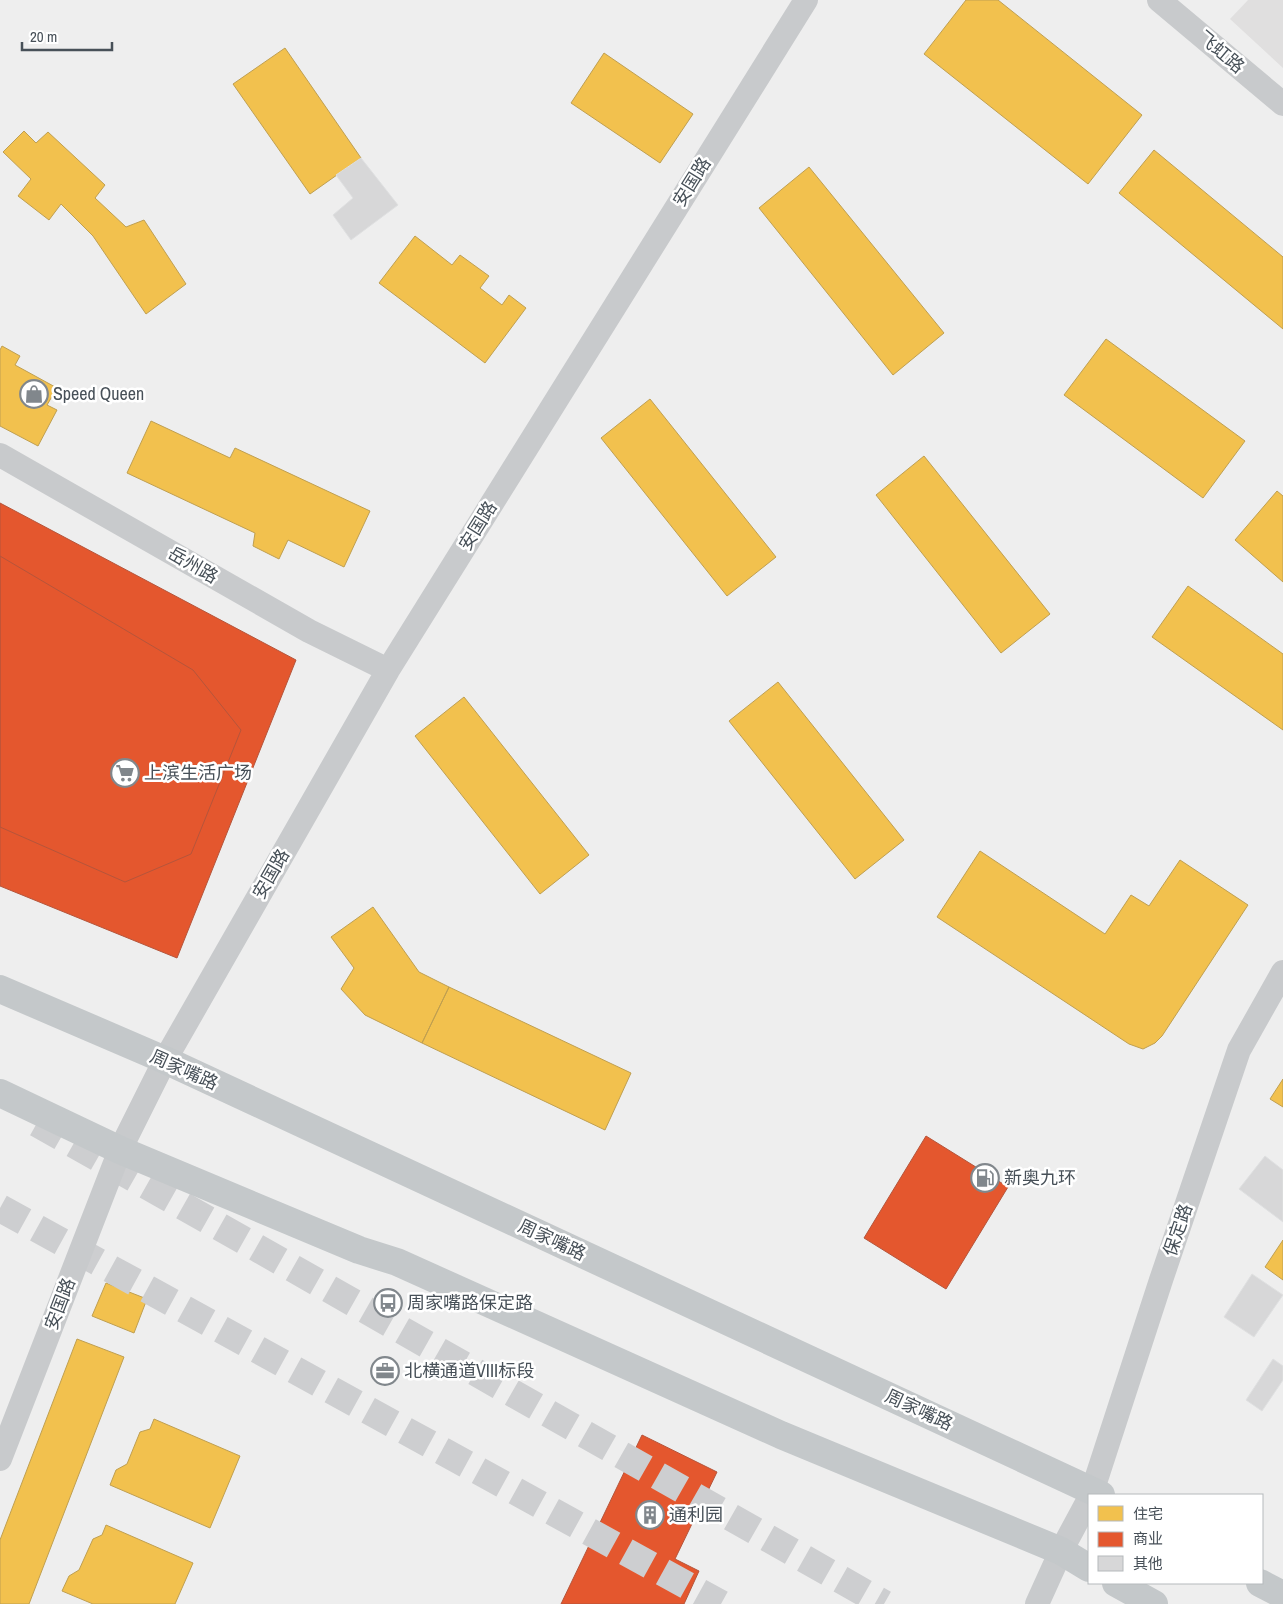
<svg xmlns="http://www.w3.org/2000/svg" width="1283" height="1604" viewBox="0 0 1283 1604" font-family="'Archivo Narrow','Noto Sans SC',sans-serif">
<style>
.education{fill:#e0dfdf}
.homes{fill:#f2c14e;stroke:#bf9f51}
.shops{fill:#e4572e;stroke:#b5553b}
.building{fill:#d7d7d8;stroke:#dfe0e1}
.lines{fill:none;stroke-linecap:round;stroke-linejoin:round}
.trunk-tunnel{stroke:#cdced0;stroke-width:28;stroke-dasharray:28 14;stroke-linecap:butt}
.minor{stroke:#c8cacc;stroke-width:24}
.primary{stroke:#c4c8ca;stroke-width:28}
.labels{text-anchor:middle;stroke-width:5;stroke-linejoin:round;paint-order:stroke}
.street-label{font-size:18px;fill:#475058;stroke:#fff}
.poi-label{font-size:18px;fill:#475058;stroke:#fff;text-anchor:start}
</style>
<rect width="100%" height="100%" fill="#eee"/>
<path class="education" d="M1248,0H1283V68L1230,19Z"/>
<path class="homes" d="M966,0H998L1142,115L1088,184L924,54Z
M285,48L361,158L310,194L233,84Z
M604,53L693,114L660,163L571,103Z
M24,131L36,143L48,132L105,185L95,198L126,227L144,220L186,284L146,314L93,236L61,204L49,220L18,196L31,179L3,152Z
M1154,150L1283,257V329L1119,193Z
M809,167L944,333L893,375L759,208Z
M415,236L452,265L460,255L489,276L480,288L502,305L509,295L526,308L485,363L379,283Z
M1106,339L1245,441L1203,498L1064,395Z
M2,346L20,356L15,365L57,388L47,405L57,410L38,446L0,426V350Z
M650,399L776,557L727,596L601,438Z
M151,421L230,458L235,448L370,511L344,567L288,540L279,559L253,546L255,533L127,473Z
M924,456L1050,614L1001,653L876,495Z
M1277,491L1283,496V582L1235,540Z
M1188,586L1283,654V730L1152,637Z
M778,682L904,840L855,879L729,721Z
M464,697L589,855L540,894L415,736Z
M980,851L1105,934L1131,895L1149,906L1180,860L1248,905L1162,1036L1155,1043L1143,1049L1129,1044L937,917Z
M373,907L419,972L449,987L422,1043L365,1015L341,989L354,968L331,937Z
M449,987L631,1073L605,1130L422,1043Z
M1283,1079V1107L1270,1099Z
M1283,1240V1280L1265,1267Z
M106,1283L147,1299L134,1333L92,1316Z
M77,1339L124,1357L29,1604H0V1540Z
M154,1419L240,1456L210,1528L110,1485L116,1470L127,1464L140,1432L150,1429Z
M106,1525L193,1563L175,1604H93L62,1591L69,1576L79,1570L93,1539L102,1535Z"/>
<path class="shops" d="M0,503L296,660L177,958L0,886Z
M0,556L193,670L241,730L191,854L125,882L0,827Z
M926,1136L1008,1187L946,1289L864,1238Z
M642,1435L717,1472L675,1559L699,1571L684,1604H561Z"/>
<path class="building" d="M361,158L398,205L351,240L333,215L353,198L336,175Z
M1265,1156L1283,1170V1222L1239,1189Z
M1252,1274L1283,1295L1254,1337L1224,1317Z
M1273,1359L1283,1366V1380L1262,1411L1246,1400Z"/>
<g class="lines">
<path class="trunk-tunnel" d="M37,1123L884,1604
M0,1208L721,1604"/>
<path class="minor" d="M1159,0L1283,104
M0,455L309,631L388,670
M0,1459L120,1150L165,1060L388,670L806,0
M1091,1495L1161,1280L1239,1050L1283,972
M1037,1604L1061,1551L1089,1499"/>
<path class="primary" d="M0,989L165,1060L1101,1495
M0,1093L120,1150L359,1250L397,1262L781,1435L1061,1551L1089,1568
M1116,1583L1154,1604
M1260,1583L1283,1595"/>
</g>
<defs>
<symbol id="shop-ring" viewBox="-11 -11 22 22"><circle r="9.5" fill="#fff" stroke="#81878c" stroke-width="1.5"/><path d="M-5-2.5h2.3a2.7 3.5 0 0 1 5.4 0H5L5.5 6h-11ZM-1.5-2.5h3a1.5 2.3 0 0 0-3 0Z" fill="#81878c"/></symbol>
<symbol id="supermarket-ring" viewBox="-11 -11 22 22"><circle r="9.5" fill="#fff" stroke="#81878c" stroke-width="1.5"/><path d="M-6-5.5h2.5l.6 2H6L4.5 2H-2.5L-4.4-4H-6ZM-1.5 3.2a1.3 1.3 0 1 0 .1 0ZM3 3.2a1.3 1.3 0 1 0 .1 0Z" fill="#81878c"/></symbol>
<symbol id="fuel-ring" viewBox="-11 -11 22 22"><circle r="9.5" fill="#fff" stroke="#81878c" stroke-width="1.5"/><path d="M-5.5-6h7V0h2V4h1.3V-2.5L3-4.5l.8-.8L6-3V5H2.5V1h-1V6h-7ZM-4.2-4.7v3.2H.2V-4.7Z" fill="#81878c"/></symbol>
<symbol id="bus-ring" viewBox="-11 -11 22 22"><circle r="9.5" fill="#fff" stroke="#81878c" stroke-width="1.5"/><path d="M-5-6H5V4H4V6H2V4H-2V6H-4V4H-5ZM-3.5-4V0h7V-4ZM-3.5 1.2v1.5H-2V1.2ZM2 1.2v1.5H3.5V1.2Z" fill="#81878c"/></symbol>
<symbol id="office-ring" viewBox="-11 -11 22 22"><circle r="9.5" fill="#fff" stroke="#81878c" stroke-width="1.5"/><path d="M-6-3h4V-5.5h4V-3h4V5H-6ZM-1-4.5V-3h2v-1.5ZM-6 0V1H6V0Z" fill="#81878c"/></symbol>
<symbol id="building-ring" viewBox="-11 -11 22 22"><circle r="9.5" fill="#fff" stroke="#81878c" stroke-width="1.5"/><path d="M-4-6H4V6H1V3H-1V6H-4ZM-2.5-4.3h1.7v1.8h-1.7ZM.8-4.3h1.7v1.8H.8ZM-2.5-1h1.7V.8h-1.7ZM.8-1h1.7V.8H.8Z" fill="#81878c"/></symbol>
</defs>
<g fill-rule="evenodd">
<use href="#shop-ring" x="18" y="378" width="32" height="32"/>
<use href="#supermarket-ring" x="109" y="757" width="32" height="32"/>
<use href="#fuel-ring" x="969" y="1162" width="32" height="32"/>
<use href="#bus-ring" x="372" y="1287" width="32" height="32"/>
<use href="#office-ring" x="369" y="1355" width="32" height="32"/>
<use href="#building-ring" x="634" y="1499" width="32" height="32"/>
</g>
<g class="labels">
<g class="street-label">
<text transform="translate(1221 52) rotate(40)" y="6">飞虹路</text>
<text transform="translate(692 182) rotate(-58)" y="6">安国路</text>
<text transform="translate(478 526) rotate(-58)" y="6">安国路</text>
<text transform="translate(193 565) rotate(30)" y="6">岳州路</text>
<text transform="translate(271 874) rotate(-60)" y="6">安国路</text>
<text transform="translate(184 1070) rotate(24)" y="6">周家嘴路</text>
<text transform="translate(1178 1230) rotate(-71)" y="6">保定路</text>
<text transform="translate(552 1240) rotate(25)" y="6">周家嘴路</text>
<text transform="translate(60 1304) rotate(-69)" y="6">安国路</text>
<text transform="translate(919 1410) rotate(25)" y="6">周家嘴路</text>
</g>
<g class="poi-label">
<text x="53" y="400">Speed Queen</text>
<text x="144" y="779">上滨生活广场</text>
<text x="1004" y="1184">新奥九环</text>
<text x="407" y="1309">周家嘴路保定路</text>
<text x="404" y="1377">北横通道VIII标段</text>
<text x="669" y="1521">通利园</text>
</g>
</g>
<rect x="1088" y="1494" width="175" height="90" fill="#ffffff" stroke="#b5b9bc"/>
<rect x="1098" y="1506" width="25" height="15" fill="#f2c14e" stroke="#b5b9bc"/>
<text x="1133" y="1519" font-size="15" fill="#475058">住宅</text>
<rect x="1098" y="1532" width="25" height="15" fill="#e4572e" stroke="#b5b9bc"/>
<text x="1133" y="1544" font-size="15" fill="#475058">商业</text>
<rect x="1098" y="1556" width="25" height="15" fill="#d7d7d8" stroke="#b5b9bc"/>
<text x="1133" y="1569" font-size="15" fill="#475058">其他</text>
<path d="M22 42v8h90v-8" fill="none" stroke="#475058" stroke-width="2.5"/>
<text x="30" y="42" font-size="15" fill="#475058" stroke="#ffffff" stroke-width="4" paint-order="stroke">20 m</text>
</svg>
